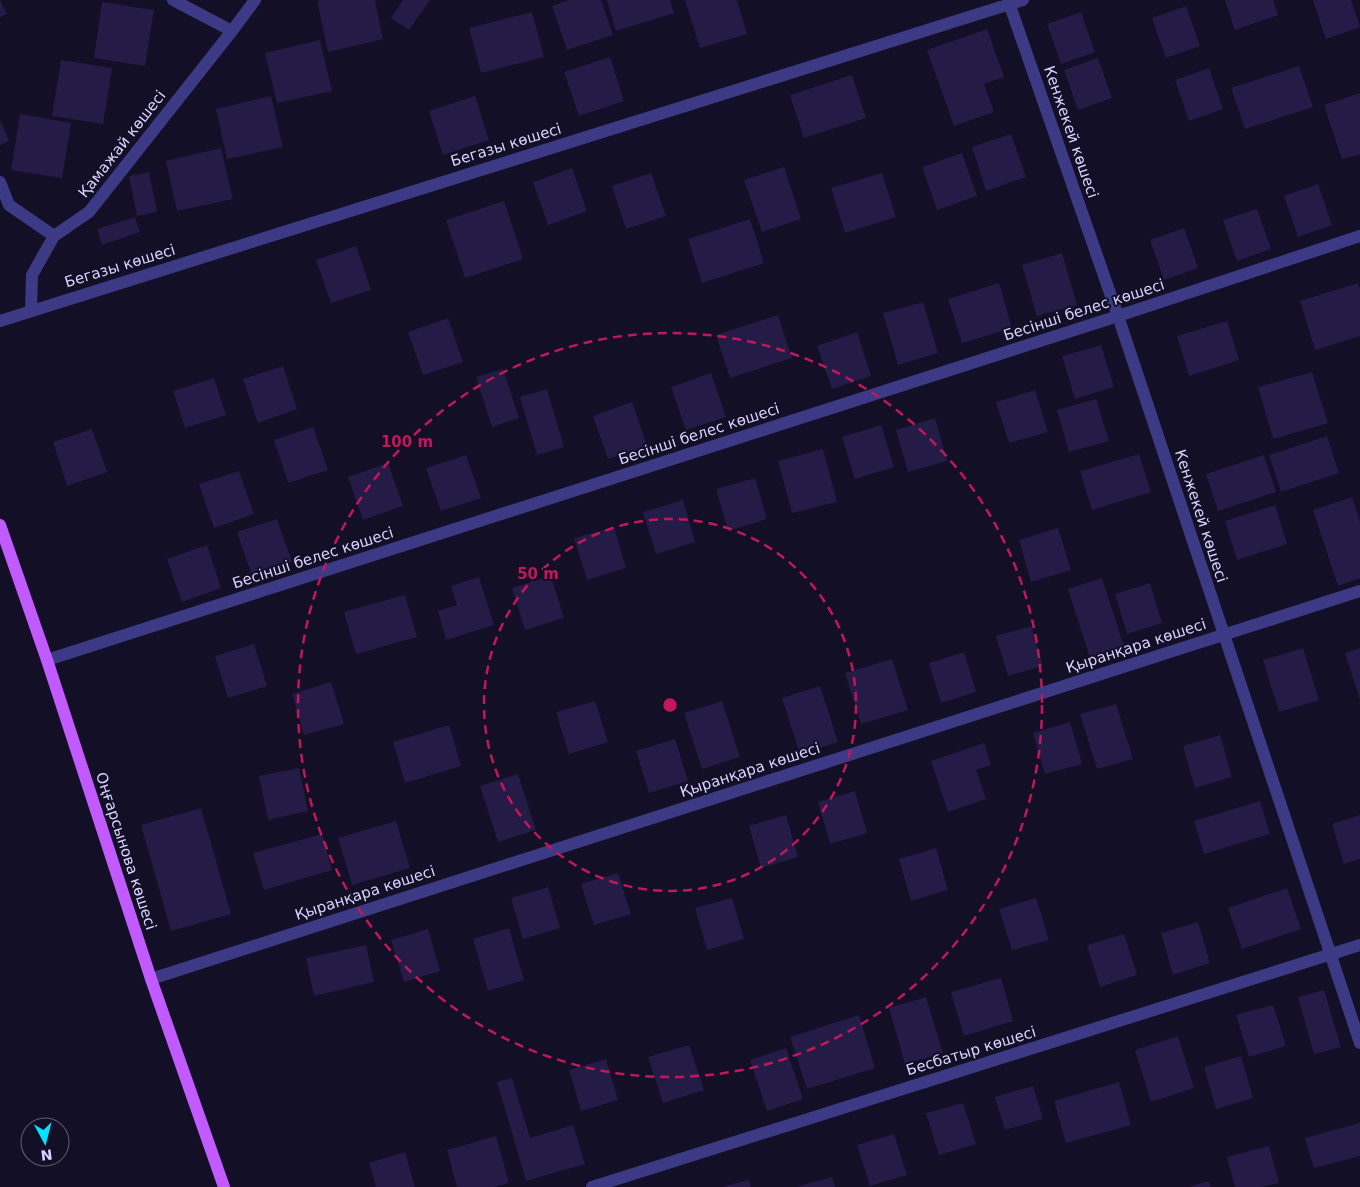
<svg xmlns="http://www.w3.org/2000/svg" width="1360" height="1187" viewBox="0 0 1360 1187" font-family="'DejaVu Sans',sans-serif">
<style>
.building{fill:#241b47}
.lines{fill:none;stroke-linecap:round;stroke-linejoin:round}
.minor{stroke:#3d3a85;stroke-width:12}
.major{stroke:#c25bff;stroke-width:12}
.ring{fill:none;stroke:#c2185b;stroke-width:2.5;stroke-dasharray:9 6}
.labels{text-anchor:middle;stroke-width:4;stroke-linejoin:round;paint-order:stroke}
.street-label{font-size:15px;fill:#d9d4ff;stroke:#130f26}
.centre{fill:#c2185b;stroke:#130f26;stroke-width:2.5}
.ring-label{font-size:15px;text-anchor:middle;font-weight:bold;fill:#c2185b;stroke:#130f26;stroke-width:4;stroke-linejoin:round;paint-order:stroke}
</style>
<rect width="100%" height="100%" fill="#130f26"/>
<path class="building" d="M0,0L7,14L0,17Z
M322,0H375L383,39L328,52L317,1Z
M403,0H430L409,30L391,18Z
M569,0H601L613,35L567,50L552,6Z
M607,0H670L674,13L616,31Z
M685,0H737L747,34L700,48Z
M1225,0H1273L1278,15L1235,30Z
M1313,0H1351L1360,27L1326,39Z
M102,2L154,10L145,66L94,58Z
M1186,6L1200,46L1166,58L1152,18Z
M532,12L544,57L481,73L469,28Z
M1081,12L1095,52L1061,64L1047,24Z
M987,29L1004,77L984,84L994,112L954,126L927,50Z
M320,40L332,91L277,103L265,53Z
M610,57L624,101L579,116L564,72Z
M1098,58L1112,98L1078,110L1064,70Z
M61,60L112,68L103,124L52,116Z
M1299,66L1313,107L1245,129L1231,88Z
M1209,68L1223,109L1189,121L1175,80Z
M852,75L866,118L804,138L790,95Z
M1360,93V154L1342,159L1324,105Z
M271,96L283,147L227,159L216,109Z
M475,96L489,140L443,155L429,111Z
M20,114L71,123L62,178L11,170Z
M0,119L9,141L0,145Z
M1011,134L1026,177L986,191L972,147Z
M221,148L233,199L177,211L166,161Z
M962,153L977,196L937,210L922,167Z
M784,167L801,219L762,232L744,180Z
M572,168L587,211L548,225L533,182Z
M149,172L157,212L137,216L129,176Z
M651,173L666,216L626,229L612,186Z
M882,173L896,217L845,233L831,188Z
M1318,184L1332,225L1298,237L1284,196Z
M504,201L523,259L465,278L446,220Z
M1257,209L1271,249L1237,261L1223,220Z
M135,217L140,232L102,245L97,229Z
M750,219L764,263L702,283L688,239Z
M1184,228L1198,268L1164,280L1150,240Z
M356,246L371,290L331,303L316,260Z
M1062,253L1077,305L1037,316L1022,265Z
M999,283L1012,328L962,343L948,299Z
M1358,283L1360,289V336L1315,350L1300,301Z
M923,302L938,353L898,365L883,313Z
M778,315L792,358L730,378L716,335Z
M448,318L463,362L423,375L408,332Z
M1227,321L1239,360L1189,376L1177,336Z
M857,332L871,376L832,389L817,346Z
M1101,345L1114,387L1075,399L1062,356Z
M283,366L297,409L258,423L243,379Z
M503,369L519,418L492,427L476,377Z
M1312,372L1328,423L1273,439L1258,387Z
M711,373L726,417L686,430L671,387Z
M214,378L226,415L185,428L173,391Z
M547,389L564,447L537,455L520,397Z
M1035,390L1048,432L1009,443L996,402Z
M1096,399L1109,441L1069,452L1057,410Z
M632,402L647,446L608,459L593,416Z
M935,418L947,461L908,472L896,430Z
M881,425L894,467L855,479L842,437Z
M313,427L328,470L288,483L274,440Z
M92,429L107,472L67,486L53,442Z
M1327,436L1339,473L1281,492L1269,455Z
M823,449L837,502L792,513L778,461Z
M1139,454L1151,492L1092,510L1080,471Z
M466,455L481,498L441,511L426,468Z
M1264,455L1276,492L1218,511L1206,474Z
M388,463L403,506L363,520L348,477Z
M239,471L254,514L214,528L199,484Z
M755,478L767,519L728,531L716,489Z
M1352,497L1360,522V578L1338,586L1313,510Z
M683,500L695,542L656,554L643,512Z
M1275,505L1287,544L1237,560L1225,521Z
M277,519L292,562L252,576L237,532Z
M614,527L626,568L587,580L574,538Z
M1058,528L1071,570L1031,582L1019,540Z
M207,545L221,588L182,602L167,559Z
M551,576L564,618L525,630L512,588Z
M479,577L494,625L446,640L438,611L457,605L451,586Z
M1102,578L1124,647L1090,658L1068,589Z
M1150,583L1162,623L1127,634L1115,594Z
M405,595L417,637L356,654L344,612Z
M1031,626L1043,666L1008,676L996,636Z
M254,644L267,686L228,698L215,656Z
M1303,648L1319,700L1279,712L1263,660Z
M1360,648V700L1345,653Z
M964,652L976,692L941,703L929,663Z
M892,659L908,710L861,724L845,673Z
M331,682L344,724L304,735L292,694Z
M820,686L838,742L800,754L782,698Z
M595,701L608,742L569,754L556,712Z
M722,701L740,757L702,769L684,713Z
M1116,704L1133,759L1097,769L1080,714Z
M1070,722L1082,764L1045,774L1033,733Z
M449,725L461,766L405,783L393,742Z
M1220,735L1232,777L1195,788L1183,746Z
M675,739L688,781L649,793L636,751Z
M984,743L991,765L976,770L986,799L948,812L931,761Z
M299,768L308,811L268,820L259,776Z
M518,774L536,830L498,842L480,786Z
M855,791L867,833L830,844L818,802Z
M1260,801L1270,834L1204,854L1194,821Z
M201,808L231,914L171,931L141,825Z
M786,815L798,857L761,868L749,826Z
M1360,815V859L1344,864L1332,824Z
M396,821L410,868L352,885L338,838Z
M322,834L332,870L264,890L253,853Z
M936,848L948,890L911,901L899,859Z
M618,873L631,914L594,925L581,884Z
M548,887L560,928L523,939L511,898Z
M1287,888L1301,929L1242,949L1228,908Z
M732,898L744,939L707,950L695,908Z
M1036,898L1049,940L1012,950L999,909Z
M1198,922L1210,963L1173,975L1161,933Z
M509,928L524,980L488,991L473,939Z
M428,929L440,971L404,982L391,940Z
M1124,934L1137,975L1100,987L1087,945Z
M366,945L374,982L314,996L306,958Z
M1001,978L1013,1021L964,1036L951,992Z
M1324,990L1341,1047L1314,1054L1298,997Z
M926,997L943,1053L905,1064L889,1008Z
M1273,1005L1286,1046L1249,1057L1236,1015Z
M859,1015L875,1068L807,1089L790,1037Z
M1178,1036L1194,1088L1151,1102L1135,1050Z
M689,1045L704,1090L663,1103L648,1057Z
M786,1048L803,1099L767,1111L750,1060Z
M1241,1056L1253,1098L1216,1109L1204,1067Z
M606,1059L618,1100L581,1111L569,1070Z
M512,1078L530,1138L573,1125L585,1164L526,1181L497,1082Z
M1119,1082L1131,1125L1066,1143L1054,1101Z
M1033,1086L1043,1119L1005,1130L995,1097Z
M963,1103L976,1144L939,1155L926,1113Z
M1360,1123V1156L1314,1168L1305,1138Z
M894,1134L907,1175L870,1186L857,1145Z
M496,1136L509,1183L495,1187H457L447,1150Z
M1269,1146L1279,1183L1262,1187H1235L1227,1157Z
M405,1152L415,1187H376L369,1163Z
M832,1177L835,1187H799V1186Z
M749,1180L751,1187H725V1186Z
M1209,1181L1211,1187H1191V1186Z"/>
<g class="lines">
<path class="minor" d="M173,0L232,31
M1008,0L1118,316L1360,1043
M0,182L9,205L54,236
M31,310L32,275L54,236L89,212L232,31L255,0
M0,321L1023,0
M47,660L1118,316L1360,236
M151,979L1360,591
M592,1187L1360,945"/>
<path class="major" d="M0,525L47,660L151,979L224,1187"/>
</g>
<g class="ring">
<circle cx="670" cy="705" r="186"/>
<circle cx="670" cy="705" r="372"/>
</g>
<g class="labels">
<g class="street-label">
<text transform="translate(1071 132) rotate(71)" y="5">Кенжекей көшесі</text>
<text transform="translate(122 144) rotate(-52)" y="5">Қамажай көшесі</text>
<text transform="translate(506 145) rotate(-17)" y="5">Бегазы көшесі</text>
<text transform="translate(120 266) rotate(-17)" y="5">Бегазы көшесі</text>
<text transform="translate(1084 310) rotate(-18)" y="5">Бесінші белес көшесі</text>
<text transform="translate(699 434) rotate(-18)" y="5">Бесінші белес көшесі</text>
<text transform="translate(1201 516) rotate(72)" y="5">Кенжекей көшесі</text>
<text transform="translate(313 558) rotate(-18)" y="5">Бесінші белес көшесі</text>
<text transform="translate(1136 646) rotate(-18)" y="5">Қыранқара көшесі</text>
<text transform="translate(750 770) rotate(-18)" y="5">Қыранқара көшесі</text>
<text transform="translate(126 851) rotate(72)" y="5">Оңғарсынова көшесі</text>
<text transform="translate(365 893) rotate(-18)" y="5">Қыранқара көшесі</text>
<text transform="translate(971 1051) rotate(-17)" y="5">Бесбатыр көшесі</text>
</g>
</g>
<circle cx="670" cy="705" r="8" class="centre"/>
<g class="ring-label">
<text x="407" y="447">100 m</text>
<text x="538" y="579">50 m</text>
</g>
<g transform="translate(45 1142) rotate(173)"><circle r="24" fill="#130f26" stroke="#625e7d"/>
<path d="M0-4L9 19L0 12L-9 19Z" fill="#00e5ff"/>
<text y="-8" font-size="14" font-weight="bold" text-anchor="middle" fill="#d9d4ff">N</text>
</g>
</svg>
